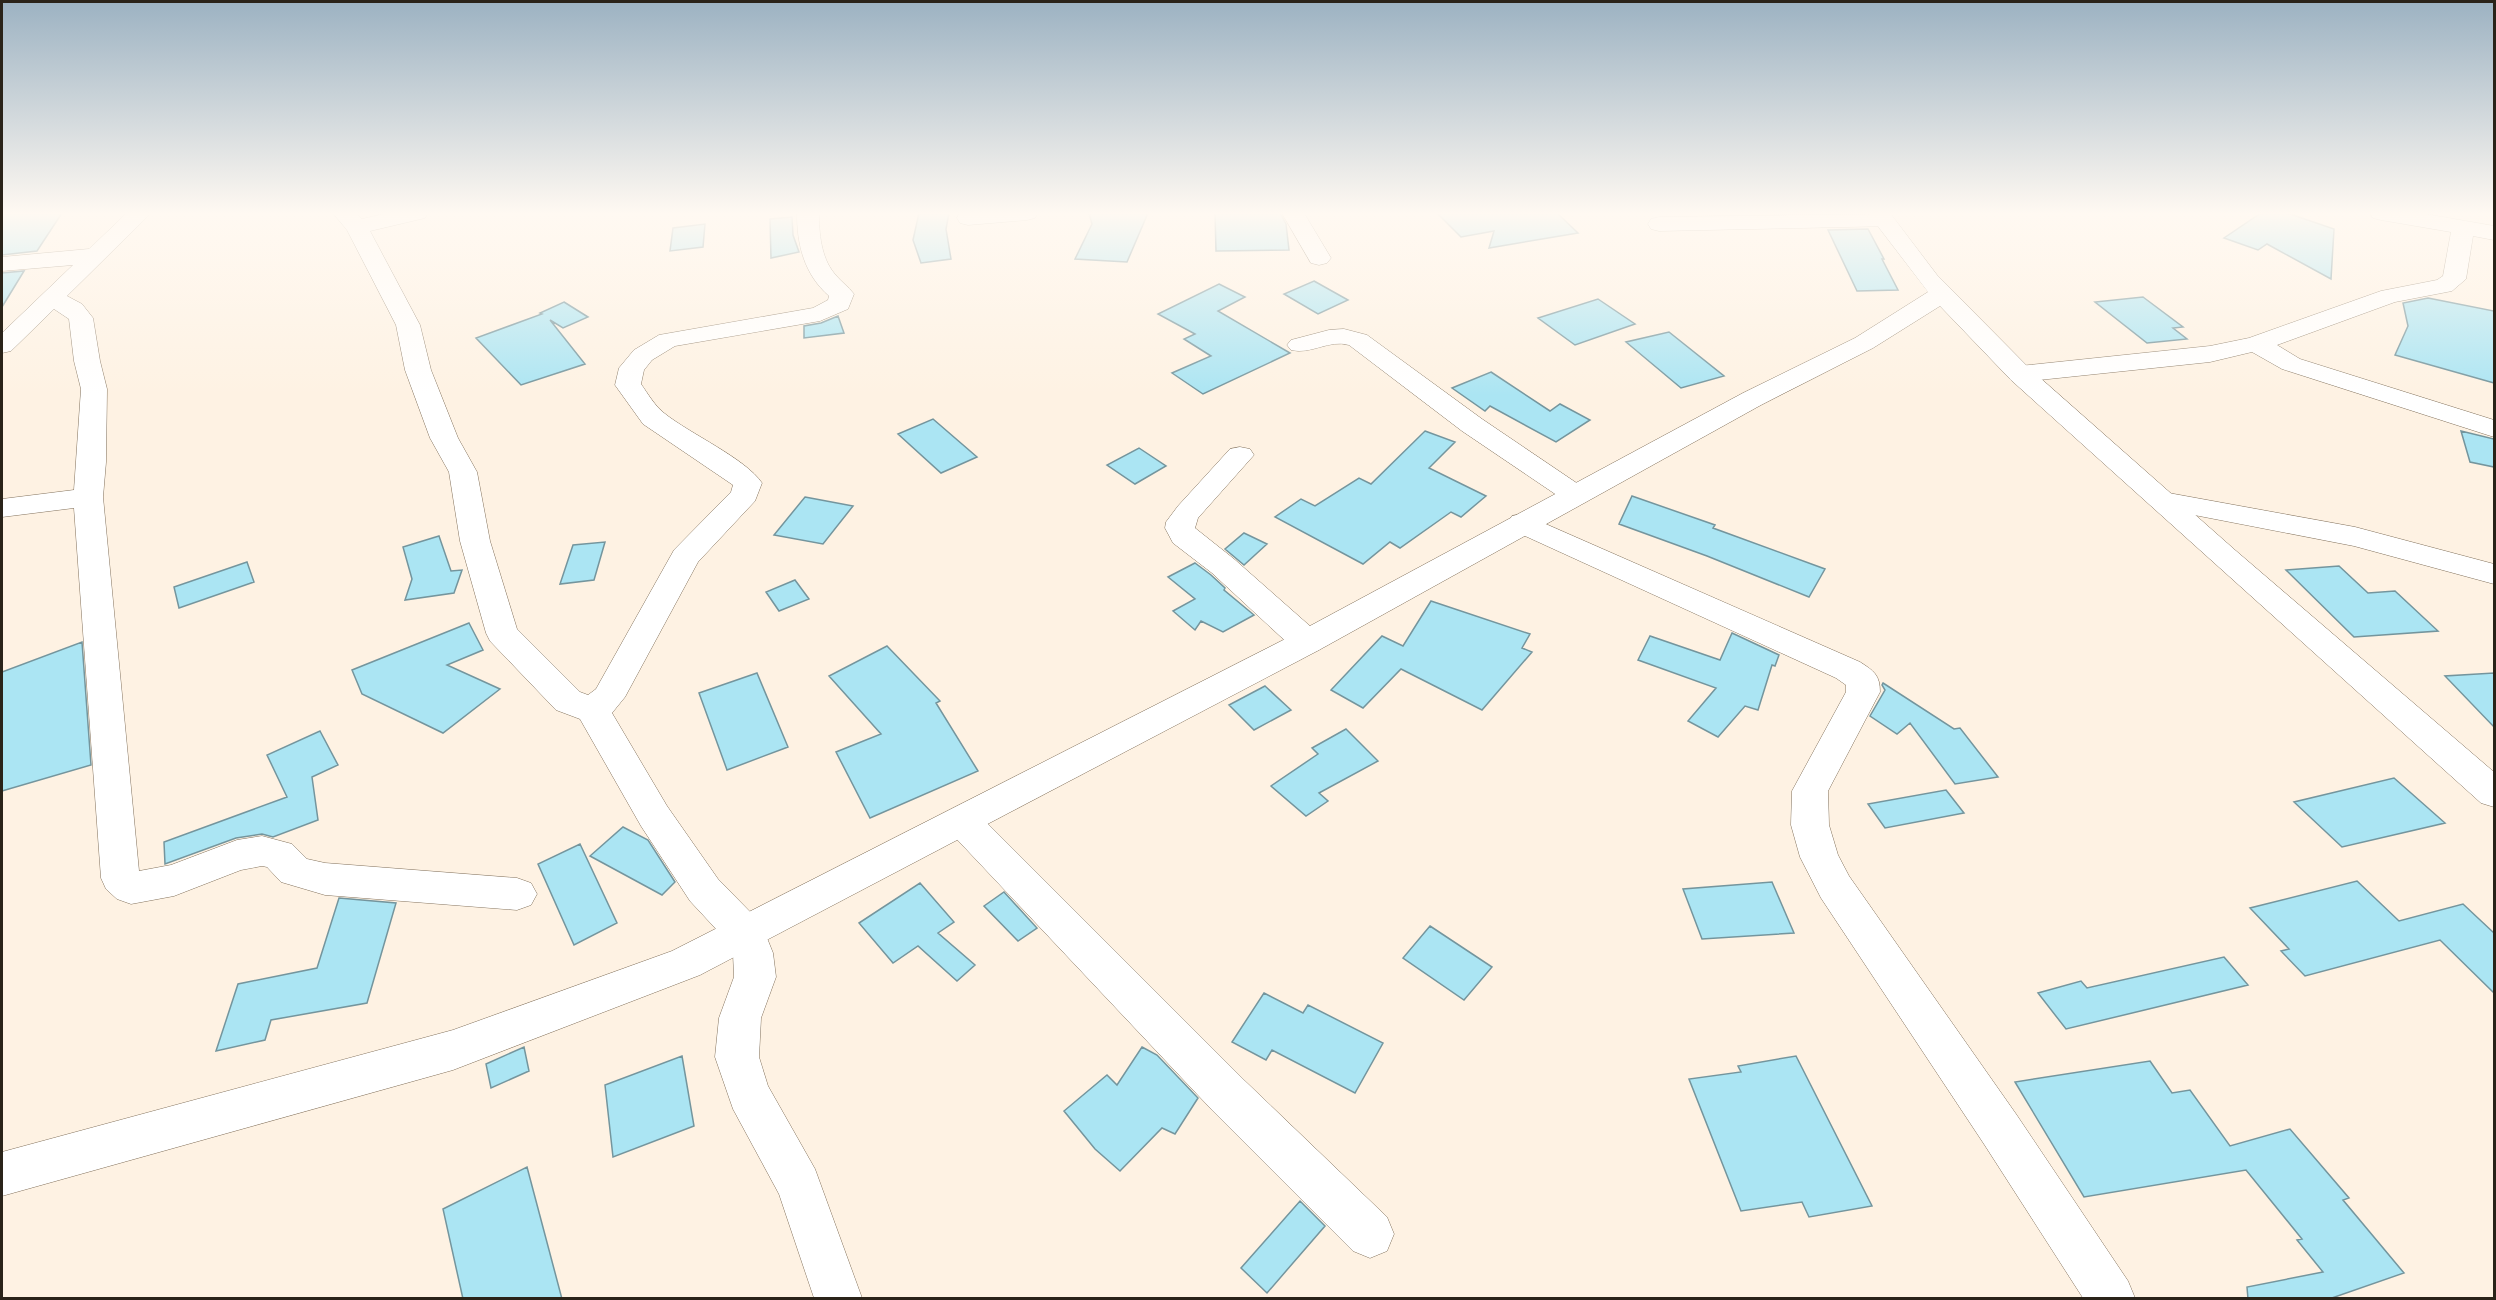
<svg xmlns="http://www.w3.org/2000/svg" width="2496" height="1300" viewBox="0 0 2496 1300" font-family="Roboto,sans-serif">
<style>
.building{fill:#abe5f3;stroke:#74959d;stroke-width:1.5}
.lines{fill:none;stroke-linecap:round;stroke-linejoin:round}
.street-casing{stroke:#83725d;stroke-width:1}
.secondary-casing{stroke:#83725d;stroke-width:1}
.street{fill:#fff;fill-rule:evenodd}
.secondary{fill:#fff;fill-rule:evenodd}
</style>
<rect width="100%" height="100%" fill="#fef2e3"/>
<path class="building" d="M2,213H62L37,251L2,255Z
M919,213H949L946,229L951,259L921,263L913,240Z
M1089,213H1148L1127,262L1075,259L1092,224Z
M1215,213H1280L1286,224L1289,250L1216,251Z
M1437,213H1557L1578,233L1489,248L1494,231L1461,237Z
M2261,213H2287L2334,229L2331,279L2267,244L2258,250L2224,238Z
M792,217L793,235L799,252L771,258L770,219Z
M705,224L703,247L670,251L673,228Z
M1868,229L1884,259H1882L1898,290L1857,291L1828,230Z
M24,271L2,307V273Z
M1314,281L1348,300L1318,314L1284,294Z
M1219,284L1245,297L1218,311L1290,353L1203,394L1172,373L1211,356L1184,339L1195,334L1158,314Z
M2143,297L2183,327L2173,328L2187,339L2147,343L2095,302Z
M2428,298L2494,311V383L2395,355L2408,326L2403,303Z
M1598,299L1635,324L1575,345L1538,318Z
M564,302L588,317L563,328L550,320L585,364L521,385L476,338L542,314L540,313Z
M838,316L844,333L804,338V326L821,323Z
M1669,332L1724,376L1681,388L1626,342Z
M1491,372L1550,411L1560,404L1590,420L1556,442L1490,406L1485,411L1452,388Z
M933,419L977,457L941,473L898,434Z
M1425,431L1455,442L1429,468L1486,496L1461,517L1451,512L1400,548L1390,542L1363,564L1275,517L1301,499L1315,506L1359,478L1371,484Z
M2461,431L2494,439V467L2470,462Z
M1139,448L1166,466L1135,484L1107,465Z
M1632,496L1715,525L1713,528L1825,569L1809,597L1707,556L1619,524Z
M805,497L853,506L823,544L774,535Z
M1244,533L1267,544L1244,565L1225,549Z
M439,536L451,571L462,570L454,593L405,600L412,579L403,547Z
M605,542L594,580L560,584L573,545Z
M247,562L254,582L179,608L174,587Z
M1195,563L1211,575L1225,588L1224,590L1254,615L1223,632L1201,621L1195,630L1173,611L1195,599L1168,577Z
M2339,566L2368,593L2395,591L2438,631L2354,637L2286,570Z
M795,580L809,599L779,611L766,592Z
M1431,601L1530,634L1522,648L1532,652L1482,710L1401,669L1363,708L1331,690L1382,636L1403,646Z
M469,623L483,650L447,665L500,689L443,733L362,694L352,670Z
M1732,633L1779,655L1775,666L1772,665L1758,710L1745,706L1718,737L1688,721L1716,688L1638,660L1650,636L1720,660Z
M82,642L91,765L2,791V672Z
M887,646L940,701L936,703L978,771L870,818L836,752L881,734L829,676Z
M757,673L788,747L727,770L699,693Z
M2494,673V727L2445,676Z
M1883,683L1954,729L1960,728L1998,777L1955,784L1910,723L1897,734L1870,716L1885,690L1882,685Z
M1265,686L1291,710L1254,730L1229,705Z
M1346,729L1378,761L1319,793L1328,801L1306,816L1271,786L1318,754L1312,748Z
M320,731L338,765L312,777L318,820L273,837L262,834L236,838L165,864L164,842L287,797L267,755Z
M2394,778L2445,823L2342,847L2294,802Z
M1946,790L1964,813L1885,828L1868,804Z
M623,827L648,840L675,882L662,895L590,856Z
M580,844L617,923L574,945L538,864Z
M2357,881L2399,921L2463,904L2494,933V993L2440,940L2305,976L2281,951L2289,949L2250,908Z
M1772,882L1794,933L1702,939L1683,889Z
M920,883L954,922L938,933L975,965L957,981L918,946L893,963L859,923Z
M1004,892L1037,928L1018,941L984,906Z
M339,898L396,903L367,1003L271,1020L265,1040L216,1051L238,984L317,968Z
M1430,926L1492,967L1464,1000L1403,958Z
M2224,957L2248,985L2066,1029L2038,993L2081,981L2087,988Z
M1264,993L1303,1013L1308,1005L1383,1043L1355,1093L1272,1050L1266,1060L1232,1042Z
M524,1047L529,1071L491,1088L486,1064Z
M1142,1047L1157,1055L1198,1098L1175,1134L1162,1128L1120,1171L1095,1149L1064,1111L1107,1075L1117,1085Z
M682,1056L694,1126L613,1157L605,1085Z
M1796,1056L1872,1206L1809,1217L1802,1202L1741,1211L1689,1079L1741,1072L1738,1066Z
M2150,1061L2172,1093L2190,1090L2230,1146L2290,1129L2349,1198L2343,1200L2404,1273L2329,1299H2248L2247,1287L2323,1272L2297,1240L2302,1239L2246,1170L2084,1197L2015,1082Z
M527,1167L562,1299H463L443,1209Z
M1300,1201L1325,1226L1267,1293L1241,1268Z"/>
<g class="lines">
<defs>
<path id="street" d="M127,213H151L67,296L82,304L93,318L100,361L107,389L106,462L103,497L139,871L171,865L237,840L262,836L292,844L307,859L325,863L517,878L531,883L537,894L531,905L517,910L325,895L281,882L267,867L262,866L241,870L174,896L131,904L117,899L106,889L101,878L74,508L2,517V499L74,490L81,389L74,361L69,319L54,309L11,351L2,353V333L73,265L2,271V257L89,249Z
M333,213H356L362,219L388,213H428L425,218L370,231L420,325L431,370L458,438L477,472L490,541L517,629L580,692L588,695L596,689L674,550L731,492L733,485L643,424L615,385L619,368L634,350L659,335L813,308L828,300L829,296C804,274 797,245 797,213H819C819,233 821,257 834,273C840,281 848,286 854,294L848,309L820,321L675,346L652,360L644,370L641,384C648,394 655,406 664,413C690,434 745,458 762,483L755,501L698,562L625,697L612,713L667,806L718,879L759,921L765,933L773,953L776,977L761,1018L759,1057L768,1086L815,1169L862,1298H814L779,1194L733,1109L715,1057L719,1018L734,977L733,953L729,943L690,901L641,826L580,719L556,710L490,641L486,633L460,541L449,472L430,438L405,370L396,325L347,230Z
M960,213H1038L1035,218L1027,220L968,225L960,223L957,218Z
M1282,213H1304L1331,258L1327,263L1319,265L1311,263Z
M2370,213H2420L2494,226V240L2473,236L2466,279L2452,291L2395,302L2277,345L2300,359L2494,420V437L2282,369L2252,352L2210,362L2020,382L2011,380L2007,374L2011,368L2020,366L2210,346L2249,338L2381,291L2437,280L2443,276L2451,232L2381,220L2373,218Z
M1884,214L1892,216L1895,221L1892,226L1659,231L1651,229L1648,224L1651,219L1659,217Z
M1344,329L1367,335L1482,419L1584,488L1589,494L1584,500L1574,503L1564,500L1462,431L1349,345C1329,339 1311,355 1291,350L1287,345L1291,340L1329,330Z
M1240,447L1250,449L1254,455L1198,518L1195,528L1234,559L1319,634L1323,642L1319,650L1307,653L1295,650L1212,573L1173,543L1165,528L1166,522L1178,506L1230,449Z
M2163,492L2355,527L2494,564V584L2354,546L2153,507L2148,501L2153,495Z
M1523,514L1860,662C1874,671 1880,675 1880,692L1828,791L1829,825L1838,855L1849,876L2016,1114L2128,1281L2135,1298H2083L1984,1144L1821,898L1800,857L1791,825L1792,791L1846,692V685L1836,678L1512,530L1508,523L1512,516Z
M963,807L976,812L1244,1080L1387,1217L1394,1234L1387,1251L1370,1258L1353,1251L1212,1110L950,832L944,822L950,812Z"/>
<path id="secondary" d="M1868,213H1890L1937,275L2029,368L2235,550L2494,772V807L2481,803L2011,380L1940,306L1873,348L1761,405L1319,650L700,975L453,1070L2,1196V1152L453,1030L672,951L1295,634L1743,393L1855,338L1928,292Z"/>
</defs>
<use href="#street" class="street-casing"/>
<use href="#secondary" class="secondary-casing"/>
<use href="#street" class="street"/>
<use href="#secondary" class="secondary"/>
</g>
<linearGradient id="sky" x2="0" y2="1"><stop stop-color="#9cb2c2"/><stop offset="0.54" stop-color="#fff9f2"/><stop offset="1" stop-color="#fff9f2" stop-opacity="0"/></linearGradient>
<rect width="2496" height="395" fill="url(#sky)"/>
<rect width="2496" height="1300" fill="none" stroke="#2a2319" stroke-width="6"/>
</svg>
